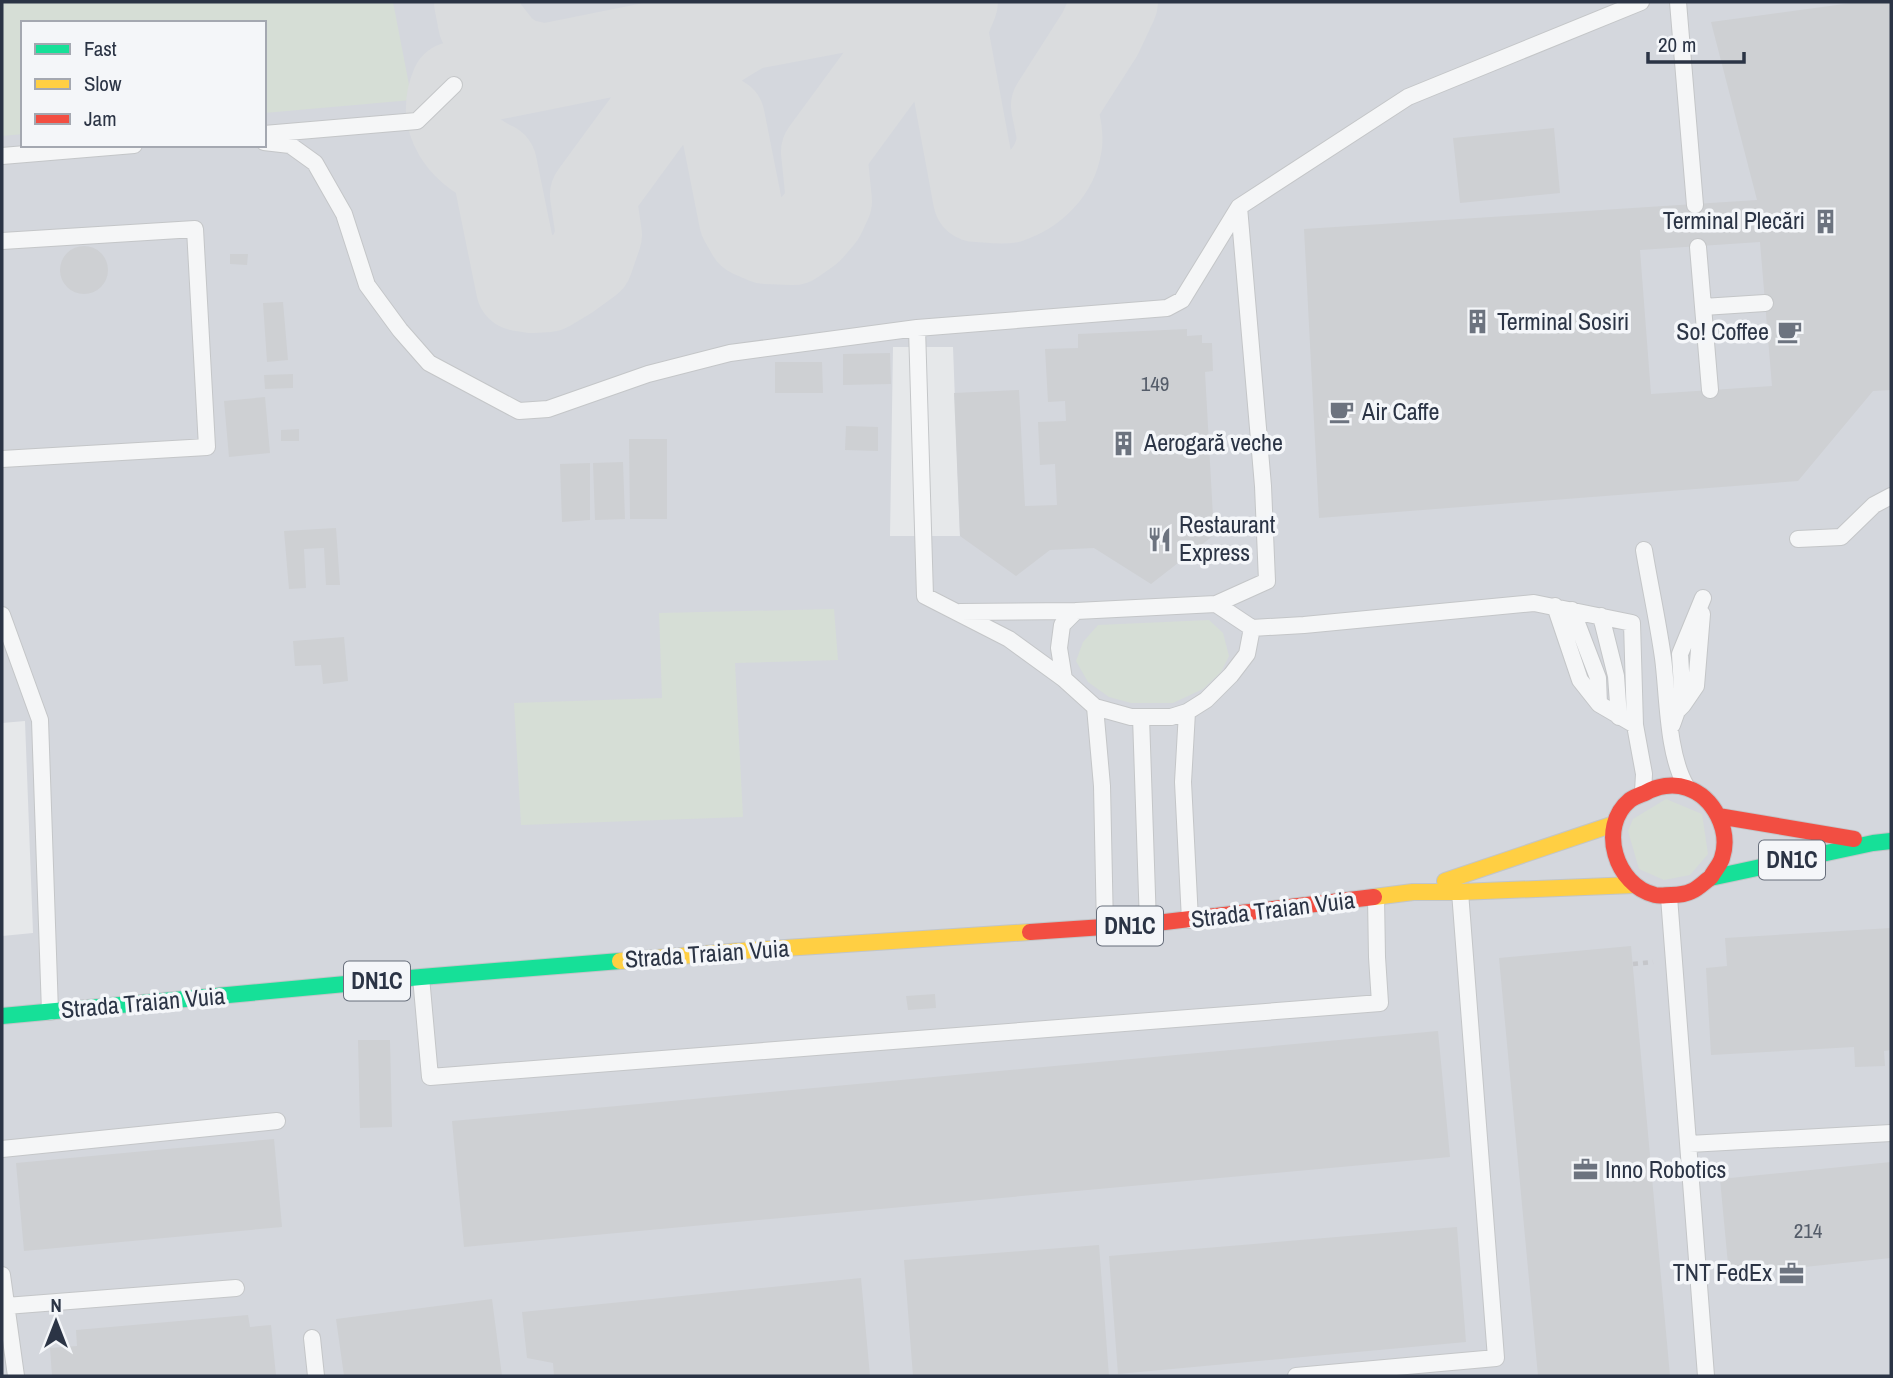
<svg xmlns="http://www.w3.org/2000/svg" width="1893" height="1378" viewBox="0 0 1893 1378" font-family="'Archivo Narrow',sans-serif">
<style>
.built{fill:#d4d7dd;fill-rule:evenodd}
.green{fill:#d6ded6}
.lines{fill:none;stroke-linecap:round;stroke-linejoin:round}
.taxiway{stroke:#dadcde;stroke-width:86}
.building{fill:#ced0d3;fill-rule:evenodd}
.lane-casing{stroke:#c4c6c8;stroke-width:18}
.fast-casing{stroke:#c2c5c8;stroke-width:18}
.slow-casing{stroke:#c2c5c8;stroke-width:18}
.jam-casing{stroke:#c2c5c8;stroke-width:18}
.path{stroke:#c5c6ca;stroke-width:4.5;stroke-dasharray:5 5;stroke-linecap:butt}
.lane{stroke:#f5f6f7;stroke-width:16}
.fast{stroke:#16e098;stroke-width:16}
.slow{stroke:#ffcf43;stroke-width:16}
.jam{stroke:#f24e42;stroke-width:16}
.labels{text-anchor:middle;stroke-width:7;stroke-linejoin:round;paint-order:stroke}
.number-label{font-size:21px;fill:#545c69}
.shield{fill:#f4f6f9;stroke:#676e7b;stroke-width:2}
.shield-label{font-size:23px;font-weight:bold;fill:#2b3445}
.poi-label{font-size:24px;fill:#2b3445;stroke:#f4f6f9;text-anchor:start}
.street-label{font-size:24px;fill:#2b3445;stroke:#f4f6f9}
</style>
<rect width="100%" height="100%" fill="#e6e8ea"/>
<path class="built" d="M2,2H1891V1376H2V936L33,933L25,721L2,723ZM23,23H264V145H23ZM893,347H953L960,536H890Z"/>
<path class="green" d="M2,2H393L412,100L264,113V23H23V134L2,136Z
M834,609L838,660L735,663L743,817L521,825L514,703L662,698L659,613Z
M1209,620L1223,633L1229,656L1221,672L1203,689L1173,703H1131L1109,697L1088,682L1076,661L1083,642L1098,625Z
M1666,799L1702,814L1708,854L1690,875L1664,880L1639,869L1628,831L1633,819Z"/>
<g class="lines">
<path class="taxiway" d="M477,2L481,23L502,50L518,61L544,67
M955,2L948,19L945,31L976,199C986,199 999,202 1009,200C1034,192 1055,171 1059,145C1061,133 1056,118 1054,106L1100,34L1115,2
M748,27C723,41 700,55 680,76L593,195L599,235L590,261L568,277L548,289L532,290L519,288L494,165C462,150 438,121 454,85L653,45C729,31 804,16 880,2
M679,40C674,83 686,97 722,119L742,220L750,234L766,241L793,242L810,230L822,216L829,201L824,152L934,2"/>
</g>
<path class="building" d="M1859,2H1891V390L1873,391L1798,481L1319,518L1304,229L1757,200L1711,22ZM1760,242L1772,386L1651,394L1640,250Z
M1554,128L1560,193L1460,203L1453,138Z
M60 270a24 24 0 1 1 48 0a24 24 0 1 1-48 0Z
M230,254H248L247,265L230,264Z
M283,302L288,360L267,362L263,303Z
M1187,329V336L1202,335V343H1212L1213,371L1205,372L1214,535L1151,584L1094,548L1050,550L1016,576L960,536L954,393L1019,390L1025,506L1057,505L1055,464L1040,465L1038,422L1066,421L1065,401L1048,402L1045,349L1078,348V334Z
M890,353L891,384L843,385V354Z
M775,362H822L823,393H775Z
M293,374V388L265,389L264,375Z
M265,397L270,453L229,457L224,401Z
M846,426L878,427V451L845,450Z
M299,429V441H281V430Z
M629,439H667V519H630Z
M623,462L625,519L595,520L593,463Z
M590,463V520L562,522L560,464Z
M336,528L340,585H326L324,548L304,549L306,588L289,589L284,531Z
M344,637L348,681L323,684L321,665L295,666L293,641Z
M1891,928V1050L1884,1051L1885,1066L1855,1067L1854,1047L1711,1055L1706,968L1727,966L1725,938Z
M1631,946L1670,1376H1538L1499,958Z
M935,994L936,1008L908,1010L906,996Z
M1438,1031L1450,1157L464,1247L452,1121Z
M358,1040H390L392,1127L360,1128Z
M274,1139L282,1227L24,1251L16,1163Z
M1891,1162V1258L1729,1275L1720,1179Z
M1457,1227L1466,1342L1118,1374L1109,1256Z
M1099,1245L1109,1376H913L904,1260Z
M861,1278L870,1376H554L553,1363L527,1358L522,1312Z
M492,1299L502,1376H344L336,1319Z
M248,1315L250,1327L271,1325L276,1376H52L50,1348L77,1346L76,1330Z"/>
<g class="lines">
<defs>
<path id="lane" d="M1678,2L1695,205
M264,134L417,121L454,85
M264,142L290,145L315,163L344,214L367,285L400,330L429,363L519,411L548,409L648,374L730,353L917,328L1167,308L1182,300L1239,207L1408,97L1641,2
M2,156L134,145
M2,241L195,229L207,447L2,459
M1698,247L1710,390
M1703,307L1765,303
M917,328L925,596L1009,639L1064,679L1095,707L1131,717H1171L1187,712L1206,700L1231,675L1247,654L1252,628
M1798,539L1841,537L1874,505L1891,496
M1644,550C1650,586 1658,622 1663,658C1668,696 1667,753 1686,786
M1216,604L1267,581L1263,486L1239,207
M1555,606L1580,680L1599,704L1635,725
M1572,610L1598,678L1599,704
M960,612L1076,611
M2,615L40,720L50,1012
M1601,616L1616,676L1619,717
M1064,679L1059,648L1062,625L1076,611L1216,604L1252,628L1304,625L1534,603L1632,623L1635,725L1644,774L1643,792
M1683,705L1696,686L1702,614
M1095,707L1102,786L1105,928
M1187,712L1183,782L1190,920
M1141,717L1148,924
M1672,725L1677,711L1683,705L1680,654L1703,598
M1669,897L1706,1376
M421,977L430,1077L1380,1003L1377,957L1376,897
M1689,1144L1891,1133
M2,1149L277,1121
M2,1275L16,1376
M6,1306L236,1288
M312,1338L316,1376
M1296,1376L1496,1358L1460,892"/>
<path id="fast" d="M1710,878L1873,843L1891,841
M2,1016L421,977L620,961"/>
<path id="slow" d="M1445,881L1614,824
M1374,897L1413,892H1460L1633,885
M620,961L753,950L1030,932"/>
<path id="jam" d="M1718,816L1854,839
M1710,878C1704,882 1699,888 1692,891C1686,894 1678,895 1671,895C1666,895 1660,896 1655,895C1616,886 1597,827 1630,800C1634,797 1640,795 1645,793C1657,786 1673,783 1687,788C1714,797 1731,831 1722,858C1720,865 1714,871 1711,877
M1030,932L1148,924L1374,897"/>
</defs>
<use href="#lane" class="lane-casing"/>
<use href="#fast" class="fast-casing"/>
<use href="#slow" class="slow-casing"/>
<use href="#jam" class="jam-casing"/>
<path class="path" d="M1633,964L1653,962"/>
<use href="#lane" class="lane"/>
<use href="#fast" class="fast"/>
<use href="#slow" class="slow"/>
<use href="#jam" class="jam"/>
</g>
<defs>
<symbol id="building-bare" viewBox="-9 -9 18 18"><path d="M-4-6H4V6H1V3H-1V6H-4ZM-2.5-4.3h1.7v1.8h-1.7ZM.8-4.3h1.7v1.8H.8ZM-2.5-1h1.7V.8h-1.7ZM.8-1h1.7V.8H.8Z" fill="#6c737f" stroke="#f4f6f9" stroke-width="2.5" paint-order="stroke"/></symbol>
<symbol id="cafe-bare" viewBox="-9 -9 18 18"><path d="M-5.5-4.5H6V0H3Q3 3.5 0 3.5H-2.5Q-5.5 3.5-5.5 0ZM3-3.2v2h1.7v-2ZM-6 4.5H4V6H-6Z" fill="#6c737f" stroke="#f4f6f9" stroke-width="2.5" paint-order="stroke"/></symbol>
<symbol id="restaurant-bare" viewBox="-9 -9 18 18"><path d="M-5-6h1v4h1v-4h1v4h1v-4h1v5L-1.5 .5V6h-2V.5L-5-1ZM5-6V6H3V1.5H1.5Q1.5-4 5-6Z" fill="#6c737f" stroke="#f4f6f9" stroke-width="2.5" paint-order="stroke"/></symbol>
<symbol id="office-bare" viewBox="-9 -9 18 18"><path d="M-6-3h4V-5.5h4V-3h4V5H-6ZM-1-4.5V-3h2v-1.5ZM-6 0V1H6V0Z" fill="#6c737f" stroke="#f4f6f9" stroke-width="2.5" paint-order="stroke"/></symbol>
</defs>
<g fill-rule="evenodd">
<use href="#building-bare" x="1808" y="204" width="35" height="35"/>
<use href="#building-bare" x="1460" y="304" width="35" height="35"/>
<use href="#cafe-bare" x="1772" y="314" width="35" height="35"/>
<use href="#cafe-bare" x="1324" y="394" width="35" height="35"/>
<use href="#building-bare" x="1106" y="426" width="35" height="35"/>
<use href="#restaurant-bare" x="1142" y="522" width="35" height="35"/>
<use href="#office-bare" x="1568" y="1152" width="35" height="35"/>
<use href="#office-bare" x="1774" y="1256" width="35" height="35"/>
</g>
<g class="labels">
<g class="number-label">
<text x="1155" y="391">149</text>
<text x="1808" y="1238">214</text>
</g>
<g class="shield">
<rect x="1759" y="840.5" width="66" height="39" rx="5"/>
<rect x="1097" y="906.5" width="66" height="39" rx="5"/>
<rect x="344" y="961.5" width="66" height="39" rx="5"/>
</g>
<g class="shield-label">
<text x="1792" y="868">DN1C</text>
<text x="1130" y="934">DN1C</text>
<text x="377" y="989">DN1C</text>
</g>
<g class="poi-label">
<text x="1805" y="229" text-anchor="end">Terminal Plecări</text>
<text x="1497" y="330">Terminal Sosiri</text>
<text x="1769" y="340" text-anchor="end">So! Coffee</text>
<text x="1362" y="420">Air Caffe</text>
<text x="1144" y="451">Aerogară veche</text>
<text x="1179" y="533">Restaurant<tspan x="1179" dy="28">Express</tspan></text>
<text x="1605" y="1178">Inno Robotics</text>
<text x="1772" y="1281" text-anchor="end">TNT FedEx</text>
</g>
<g class="street-label">
<text transform="translate(1273 910) rotate(-7)" y="8">Strada Traian Vuia</text>
<text transform="translate(707 954) rotate(-4)" y="8">Strada Traian Vuia</text>
<text transform="translate(143 1003) rotate(-5)" y="8">Strada Traian Vuia</text>
</g>
</g>
<rect width="1893" height="1378" fill="none" stroke="#2b3445" stroke-width="7"/>
<rect x="21" y="21" width="245" height="126" fill="#f4f6f9" stroke="#a4a8b1" stroke-width="2"/>
<rect x="35" y="44" width="35" height="10" fill="#16e098" stroke="#a4a8b1" stroke-width="2"/>
<text x="84" y="56" font-size="21" fill="#2b3445">Fast</text>
<rect x="35" y="79" width="35" height="10" fill="#ffcf43" stroke="#a4a8b1" stroke-width="2"/>
<text x="84" y="91" font-size="21" fill="#2b3445">Slow</text>
<rect x="35" y="114" width="35" height="10" fill="#f24e42" stroke="#a4a8b1" stroke-width="2"/>
<text x="84" y="126" font-size="21" fill="#2b3445">Jam</text>
<g transform="translate(56 1322)" stroke="#f4f6f9" stroke-width="5" paint-order="stroke">
<path d="M0-5L12 26L0 18L-12 26Z" fill="#2b3445"/>
<text y="-10" font-size="19" font-weight="bold" text-anchor="middle" fill="#2b3445">N</text>
</g>
<path d="M1648 52v10h96v-10" fill="none" stroke="#2b3445" stroke-width="3.5"/>
<text x="1658" y="52" font-size="21" fill="#2b3445" stroke="#f4f6f9" stroke-width="5" paint-order="stroke">20 m</text>
</svg>
